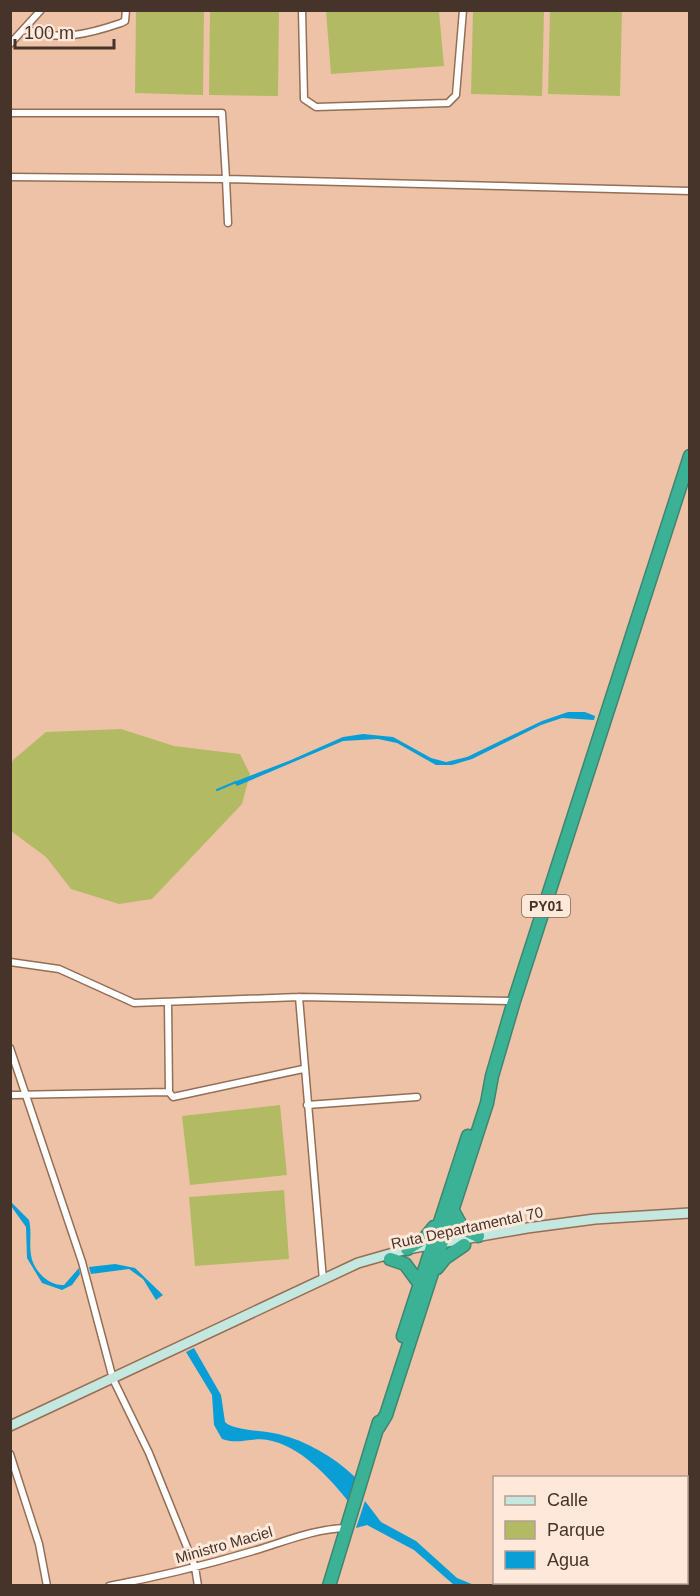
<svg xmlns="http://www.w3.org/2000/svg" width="700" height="1596" viewBox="0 0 700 1596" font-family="Arial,sans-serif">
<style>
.green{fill:#b3ba64}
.water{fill:#099ed6}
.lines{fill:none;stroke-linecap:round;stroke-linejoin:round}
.stream{stroke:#099ed6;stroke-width:2}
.street-casing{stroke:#956e56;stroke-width:9}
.secondary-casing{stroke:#956e56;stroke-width:12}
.highway-casing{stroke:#3f8670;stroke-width:15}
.street{stroke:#fff;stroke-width:6}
.secondary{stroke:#c4e8df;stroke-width:9}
.highway{stroke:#3bb295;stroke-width:12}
.labels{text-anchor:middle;stroke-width:6;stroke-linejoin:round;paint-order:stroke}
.shield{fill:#fee8da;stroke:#7d6a5f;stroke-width:1.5}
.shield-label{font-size:14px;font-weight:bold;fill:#46342a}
.street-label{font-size:15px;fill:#46342a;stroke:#fee8da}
</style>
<rect width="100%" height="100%" fill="#edc2a7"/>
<path class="green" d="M136,11H204L203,95L135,93Z
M210,11H279L278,96L209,95Z
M326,11H439L444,66L331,74Z
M473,11H544L542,96L471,94Z
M550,11H622L620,96L548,94Z
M121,729L174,746L240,754L250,774L242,804L152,899L119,904L71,889L46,857L11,831L10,769L13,760L46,732Z
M280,1105L287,1175L190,1185L182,1116Z
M284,1190L289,1259L195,1266L189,1197Z"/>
<path class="water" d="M568,712H585L595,716L594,720L562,718L541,725L472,759L452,765H436L397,743L378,739L343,741L237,786L234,782L291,760L343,737L363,734L393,737L431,758L446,762L467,757L542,721Z
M11,1202L29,1220C32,1232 29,1243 31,1255C33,1270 48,1286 64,1285L79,1268L80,1274L72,1285L62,1290L42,1283L27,1258L26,1227L11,1206Z
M115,1264L135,1268L163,1295L156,1300L143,1279L129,1269L91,1274L89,1267Z
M194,1348L221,1395L225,1422C234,1431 263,1430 278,1434C307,1441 334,1457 355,1477L348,1501C328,1476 300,1446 268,1440C252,1437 238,1445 222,1439L214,1425L212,1395L186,1352Z
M365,1501L381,1522L416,1541L457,1578L474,1585H454L414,1550L367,1525L356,1528Z"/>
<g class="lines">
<path class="stream" d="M217,790L236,782"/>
<defs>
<path id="street" d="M302,10L304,99L316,107L448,103L456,95L463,10
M25,29C58,42 89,34 121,23L125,21L126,10
M10,44L41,10
M10,113H222L226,179L690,191
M10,177L226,179L228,223
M10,962L59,969L134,1003L299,997L514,1001
M299,997L323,1280
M168,1003L169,1092
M10,1048L82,1262L113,1379L149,1453L195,1567L198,1586
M10,1095L169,1092L173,1097L303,1069
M307,1105L417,1097
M10,1454L39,1544L47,1586
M608,1582L610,1586
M109,1586C157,1577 206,1565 253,1551C284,1542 313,1529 346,1528"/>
<path id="secondary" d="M10,1426L358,1263L407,1249L527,1228L595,1219L690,1213"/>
<path id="highway" d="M452,1209L463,1229L478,1236
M407,1249L425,1238L434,1227
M390,1259L405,1264L419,1283
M437,1268L445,1258L464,1245
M403,1336L468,1136
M378,1428L386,1415L487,1103L492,1076L514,1001L690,456
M329,1586L379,1422"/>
</defs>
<use href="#street" class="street-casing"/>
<use href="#secondary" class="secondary-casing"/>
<use href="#highway" class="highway-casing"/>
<use href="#street" class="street"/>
<use href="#secondary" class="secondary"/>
<use href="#highway" class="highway"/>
</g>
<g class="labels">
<rect class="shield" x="522" y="895" width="48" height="22" rx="4.5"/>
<g class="shield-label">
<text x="546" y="911">PY01</text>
</g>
<g class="street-label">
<text transform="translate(467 1228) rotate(-12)" y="5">Ruta Departamental 70</text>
<text transform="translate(224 1545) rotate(-16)" y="5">Ministro Maciel</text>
</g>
</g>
<rect width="700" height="1596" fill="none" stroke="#46342a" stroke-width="24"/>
<rect x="493" y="1476" width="195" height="108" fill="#fee8da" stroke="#b4a094" stroke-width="1.5"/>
<rect x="505" y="1496" width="30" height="9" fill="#c4e8df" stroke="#b4a094" stroke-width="1.5"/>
<text x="547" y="1506" font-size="18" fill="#46342a">Calle</text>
<rect x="505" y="1521" width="30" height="18" fill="#b3ba64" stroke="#b4a094" stroke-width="1.5"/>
<text x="547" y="1536" font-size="18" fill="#46342a">Parque</text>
<rect x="505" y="1551" width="30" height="18" fill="#099ed6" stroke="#b4a094" stroke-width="1.5"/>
<text x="547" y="1566" font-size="18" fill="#46342a">Agua</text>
<path d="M15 39v9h99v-9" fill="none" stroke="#46342a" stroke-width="3"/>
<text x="24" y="39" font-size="18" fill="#46342a" stroke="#fee8da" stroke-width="4.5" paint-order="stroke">100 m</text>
</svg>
